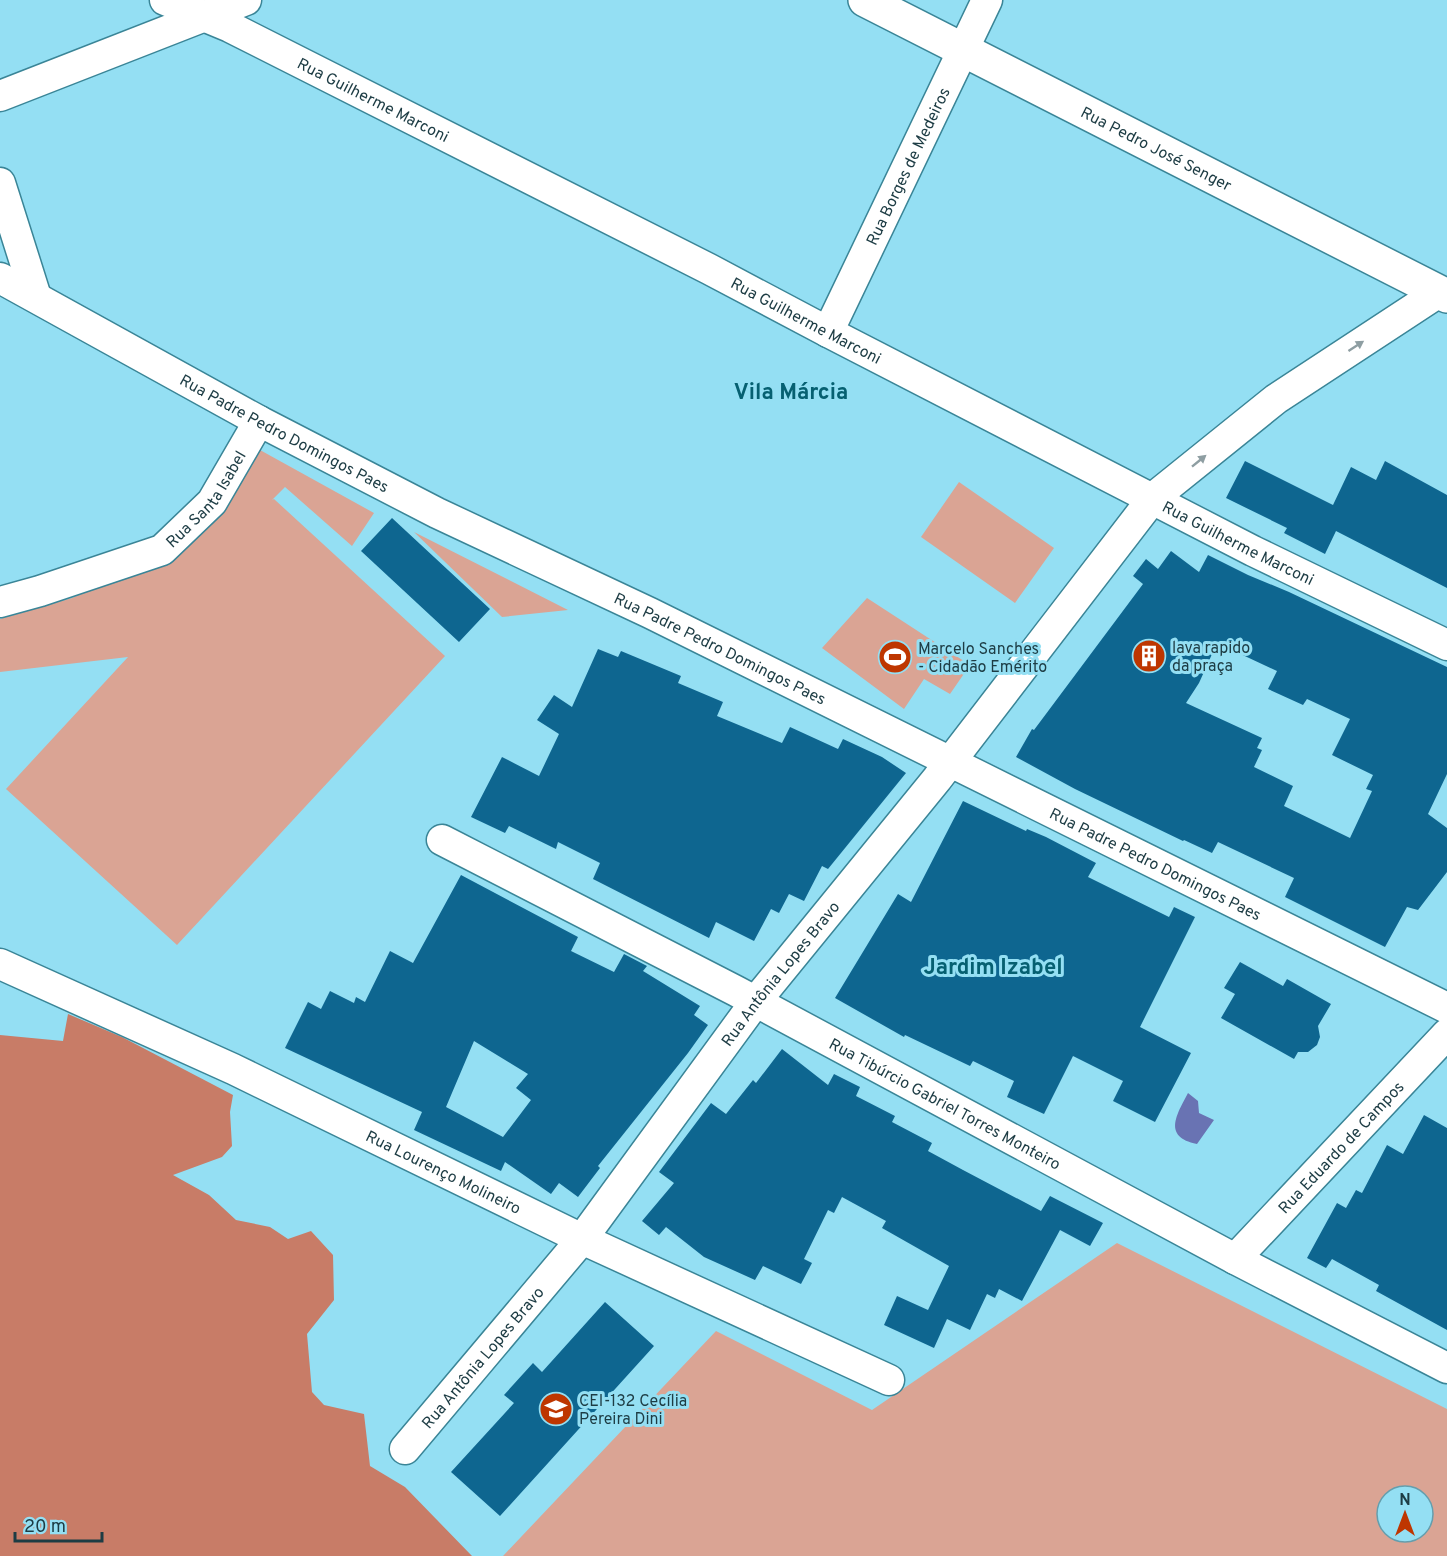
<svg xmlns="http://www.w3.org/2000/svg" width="1447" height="1556" viewBox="0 0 1447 1556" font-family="Overpass,sans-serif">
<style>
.green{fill:#daa494;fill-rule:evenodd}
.forest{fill:#c87c67}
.water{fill:#6973b3}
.building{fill:#0e6690;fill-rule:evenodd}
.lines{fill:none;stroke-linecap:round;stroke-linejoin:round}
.street-casing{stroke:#3a8597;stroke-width:33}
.secondary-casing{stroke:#3a8597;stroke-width:36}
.street{stroke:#fff;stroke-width:30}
.secondary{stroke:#fff;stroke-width:33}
.oneway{fill:#8e9ea2}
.labels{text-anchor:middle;stroke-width:6;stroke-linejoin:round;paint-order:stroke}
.street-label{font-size:16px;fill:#1d3c44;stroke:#94dff3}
.poi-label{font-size:16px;fill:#1d3c44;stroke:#94dff3;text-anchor:start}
.district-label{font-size:22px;font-weight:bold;fill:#066071;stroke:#94dff3}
</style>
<rect width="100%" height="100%" fill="#94dff3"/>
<path class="green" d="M260,450L374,513L352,546L285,487L272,500L274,499L445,656L177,945L6,789L128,657L0,672V619L72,598L170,553L219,503Z
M959,482L1054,548L1015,603L921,537Z
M414,532L568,610L502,617Z
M867,598L970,665L950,694L924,679L904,709L822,648Z
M1117,1243L1447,1409V1556H503L716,1331L872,1410ZM1387,1496H1423V1532H1387Z"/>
<path class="forest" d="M68,1014L122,1037L233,1095L230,1112L232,1146L222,1157L173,1175L209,1195L236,1220L270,1227L288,1239L311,1231L333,1255L334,1300L307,1334L312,1392L324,1405L364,1414L370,1466L405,1487L472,1556H0V1035L63,1041Z"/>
<path class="water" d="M1188,1093L1198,1101L1199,1113L1214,1120L1197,1144C1162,1137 1177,1114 1188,1093Z"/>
<path class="building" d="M1245,461L1333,505L1351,467L1376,480L1385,461L1447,495V588L1336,531L1325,554L1284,533L1287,528L1226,498Z
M392,518L490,609L459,642L361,551Z
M1171,551L1199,572L1208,555L1248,575L1289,592L1447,667V774L1428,814L1447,828V872L1418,910L1407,907L1385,947L1285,897L1294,878L1218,842L1212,853L1184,840L1183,841L1075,789L1016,757L1032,729L1034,730L1143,584L1133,576L1146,559L1158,569ZM1217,643L1277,671L1268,689L1303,705L1307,699L1350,719L1332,755L1373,775L1366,789L1372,791L1350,838L1284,806L1293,786L1254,767L1262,750L1257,748L1262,738L1186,703L1199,683Z
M598,649L618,657L621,651L681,676L678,683L723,702L717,716L782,743L790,727L838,749L843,739L882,757L906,773L828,869L822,866L804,901L789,894L779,913L771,909L754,941L716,922L709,938L593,879L600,863L558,842L556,849L509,826L505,833L471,817L502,757L539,776L559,734L537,720L554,695L572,707Z
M963,801L1026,831L1027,829L1046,837L1096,863L1088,877L1169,917L1174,907L1195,917L1140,1027L1191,1053L1155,1122L1113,1101L1123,1081L1073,1056L1044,1114L1007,1097L1014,1081L973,1061L970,1066L905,1035L904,1037L835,998L898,894L911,902Z
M461,875L578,937L571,951L614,972L624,954L647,966L643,971L700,1006L694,1015L708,1025L688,1053L598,1166L600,1168L578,1197L559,1183L551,1194L505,1162L501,1171L414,1130L422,1112L285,1048L308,1002L321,1009L330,991L354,1003L356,997L365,1002L390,951L413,963ZM474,1041L528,1074L516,1088L531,1100L503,1137L446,1107Z
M1240,962L1283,986L1287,979L1331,1004L1318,1026L1320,1037L1317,1045L1308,1052H1298L1294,1059L1221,1018L1235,994L1224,988Z
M782,1049L828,1085L834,1074L860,1087L856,1096L895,1116L892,1122L932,1143L928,1151L963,1170L1041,1211L1050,1196L1103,1223L1090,1246L1060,1230L1022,1301L999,1289L995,1298L987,1294L970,1330L947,1319L934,1348L884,1325L897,1296L928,1310L949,1266L882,1228L886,1221L842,1197L834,1213L828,1210L804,1259L812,1263L801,1284L763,1266L755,1280L704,1257L666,1227L659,1235L642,1221L674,1183L659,1172L711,1103L726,1114L753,1080L756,1083Z
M1424,1115L1447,1128V1330L1376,1291L1379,1285L1332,1259L1326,1268L1307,1258L1337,1203L1346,1208L1356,1190L1362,1193L1387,1145L1403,1154Z
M605,1302L654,1346L500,1516L451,1472L514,1403L504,1395L533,1363L542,1372Z"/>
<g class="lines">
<defs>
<g id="street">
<path id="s1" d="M165,0L230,27L709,269L828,332L1253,551L1447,645"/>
<path d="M0,96L246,0"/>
<path d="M0,183L36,297"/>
<path id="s2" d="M0,278L259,421L437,513L650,613L1447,1008"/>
<path id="s3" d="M828,332L987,0"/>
<path id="s4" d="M0,602L40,591L162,550L212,502L259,421"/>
<path id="s5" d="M442,840L736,991L1235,1259L1447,1368"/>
<path id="s6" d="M0,964L233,1069L582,1239L889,1380"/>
<path id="s7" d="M1235,1259L1447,1034"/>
<path id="s8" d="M405,1449L582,1239L756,1001L937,779L1153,498L1276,399L1439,292"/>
</g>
<g id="secondary">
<path id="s9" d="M865,0L1447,296"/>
</g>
</defs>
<use href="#street" class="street-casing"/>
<use href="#secondary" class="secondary-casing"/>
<use href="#street" class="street"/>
<use href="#secondary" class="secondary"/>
</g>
<defs><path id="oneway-solid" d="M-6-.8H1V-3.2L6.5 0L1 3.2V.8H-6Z" transform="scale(1.5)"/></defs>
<g class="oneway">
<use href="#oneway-solid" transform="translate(1356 346) rotate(-33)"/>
<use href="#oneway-solid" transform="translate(1199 461) rotate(-39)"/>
</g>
<defs>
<symbol id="building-disc" viewBox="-11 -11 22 22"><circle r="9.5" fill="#be3600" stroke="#94dff3"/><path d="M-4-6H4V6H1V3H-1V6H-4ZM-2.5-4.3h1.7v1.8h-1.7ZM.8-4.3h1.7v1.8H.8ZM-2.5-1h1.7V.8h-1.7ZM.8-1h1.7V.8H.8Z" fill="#fff"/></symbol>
<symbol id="stadium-disc" viewBox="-11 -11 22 22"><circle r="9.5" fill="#be3600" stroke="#94dff3"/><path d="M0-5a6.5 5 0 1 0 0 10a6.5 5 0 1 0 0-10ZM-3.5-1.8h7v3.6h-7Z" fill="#fff"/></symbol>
<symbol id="school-disc" viewBox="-11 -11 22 22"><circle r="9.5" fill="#be3600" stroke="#94dff3"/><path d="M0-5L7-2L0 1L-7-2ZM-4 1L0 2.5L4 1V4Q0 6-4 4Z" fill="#fff"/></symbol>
</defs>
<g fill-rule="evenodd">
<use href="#building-disc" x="1130" y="637" width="38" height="38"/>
<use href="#stadium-disc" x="876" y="638" width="38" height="38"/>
<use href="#school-disc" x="537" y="1390" width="38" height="38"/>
</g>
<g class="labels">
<g class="street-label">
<text dy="6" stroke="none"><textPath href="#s1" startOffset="231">Rua Guilherme Marconi</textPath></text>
<text dy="6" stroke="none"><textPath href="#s9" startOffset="327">Rua Pedro José Senger</textPath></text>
<text dy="6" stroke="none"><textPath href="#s3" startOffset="184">Rua Borges de Medeiros</textPath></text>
<text dy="6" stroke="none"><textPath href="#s1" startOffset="717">Rua Guilherme Marconi</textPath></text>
<text dy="6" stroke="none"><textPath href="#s2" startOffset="324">Rua Padre Pedro Domingos Paes</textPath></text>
<text dy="6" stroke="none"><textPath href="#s4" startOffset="238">Rua Santa Isabel</textPath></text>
<text dy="6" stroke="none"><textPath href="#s1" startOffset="1203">Rua Guilherme Marconi</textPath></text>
<text dy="6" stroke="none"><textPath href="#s2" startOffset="810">Rua Padre Pedro Domingos Paes</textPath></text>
<text dy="6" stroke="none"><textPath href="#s2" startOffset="1296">Rua Padre Pedro Domingos Paes</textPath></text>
<text dy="6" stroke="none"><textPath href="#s8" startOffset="606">Rua Antônia Lopes Bravo</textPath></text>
<text dy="6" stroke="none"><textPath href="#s5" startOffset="568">Rua Tibúrcio Gabriel Torres Monteiro</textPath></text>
<text dy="6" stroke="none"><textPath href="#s7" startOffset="154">Rua Eduardo de Campos</textPath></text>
<text dy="6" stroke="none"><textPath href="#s6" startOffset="490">Rua Lourenço Molineiro</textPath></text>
<text dy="6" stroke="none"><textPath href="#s8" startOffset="120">Rua Antônia Lopes Bravo</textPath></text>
</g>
<g class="poi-label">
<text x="1172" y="653">lava rapido<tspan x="1172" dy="18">da praça</tspan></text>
<text x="918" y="654">Marcelo Sanches<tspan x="918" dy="18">- Cidadão Emérito</tspan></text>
<text x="579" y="1406">CEI-132 Cecília<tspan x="579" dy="18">Pereira Dini</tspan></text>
</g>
<g class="district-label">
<text x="791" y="399">Vila Márcia</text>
<text x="993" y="974">Jardim Izabel</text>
</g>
</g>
<g transform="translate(1405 1514)"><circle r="28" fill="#94dff3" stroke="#649ead" stroke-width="1.5"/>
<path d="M0-4.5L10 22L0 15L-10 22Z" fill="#be3600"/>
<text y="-9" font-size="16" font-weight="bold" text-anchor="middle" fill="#1d3c44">N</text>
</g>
<path d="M15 1532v9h87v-9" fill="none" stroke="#1d3c44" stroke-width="3"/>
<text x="24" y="1532" font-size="18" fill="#1d3c44" stroke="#94dff3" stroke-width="4.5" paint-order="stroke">20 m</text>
</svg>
